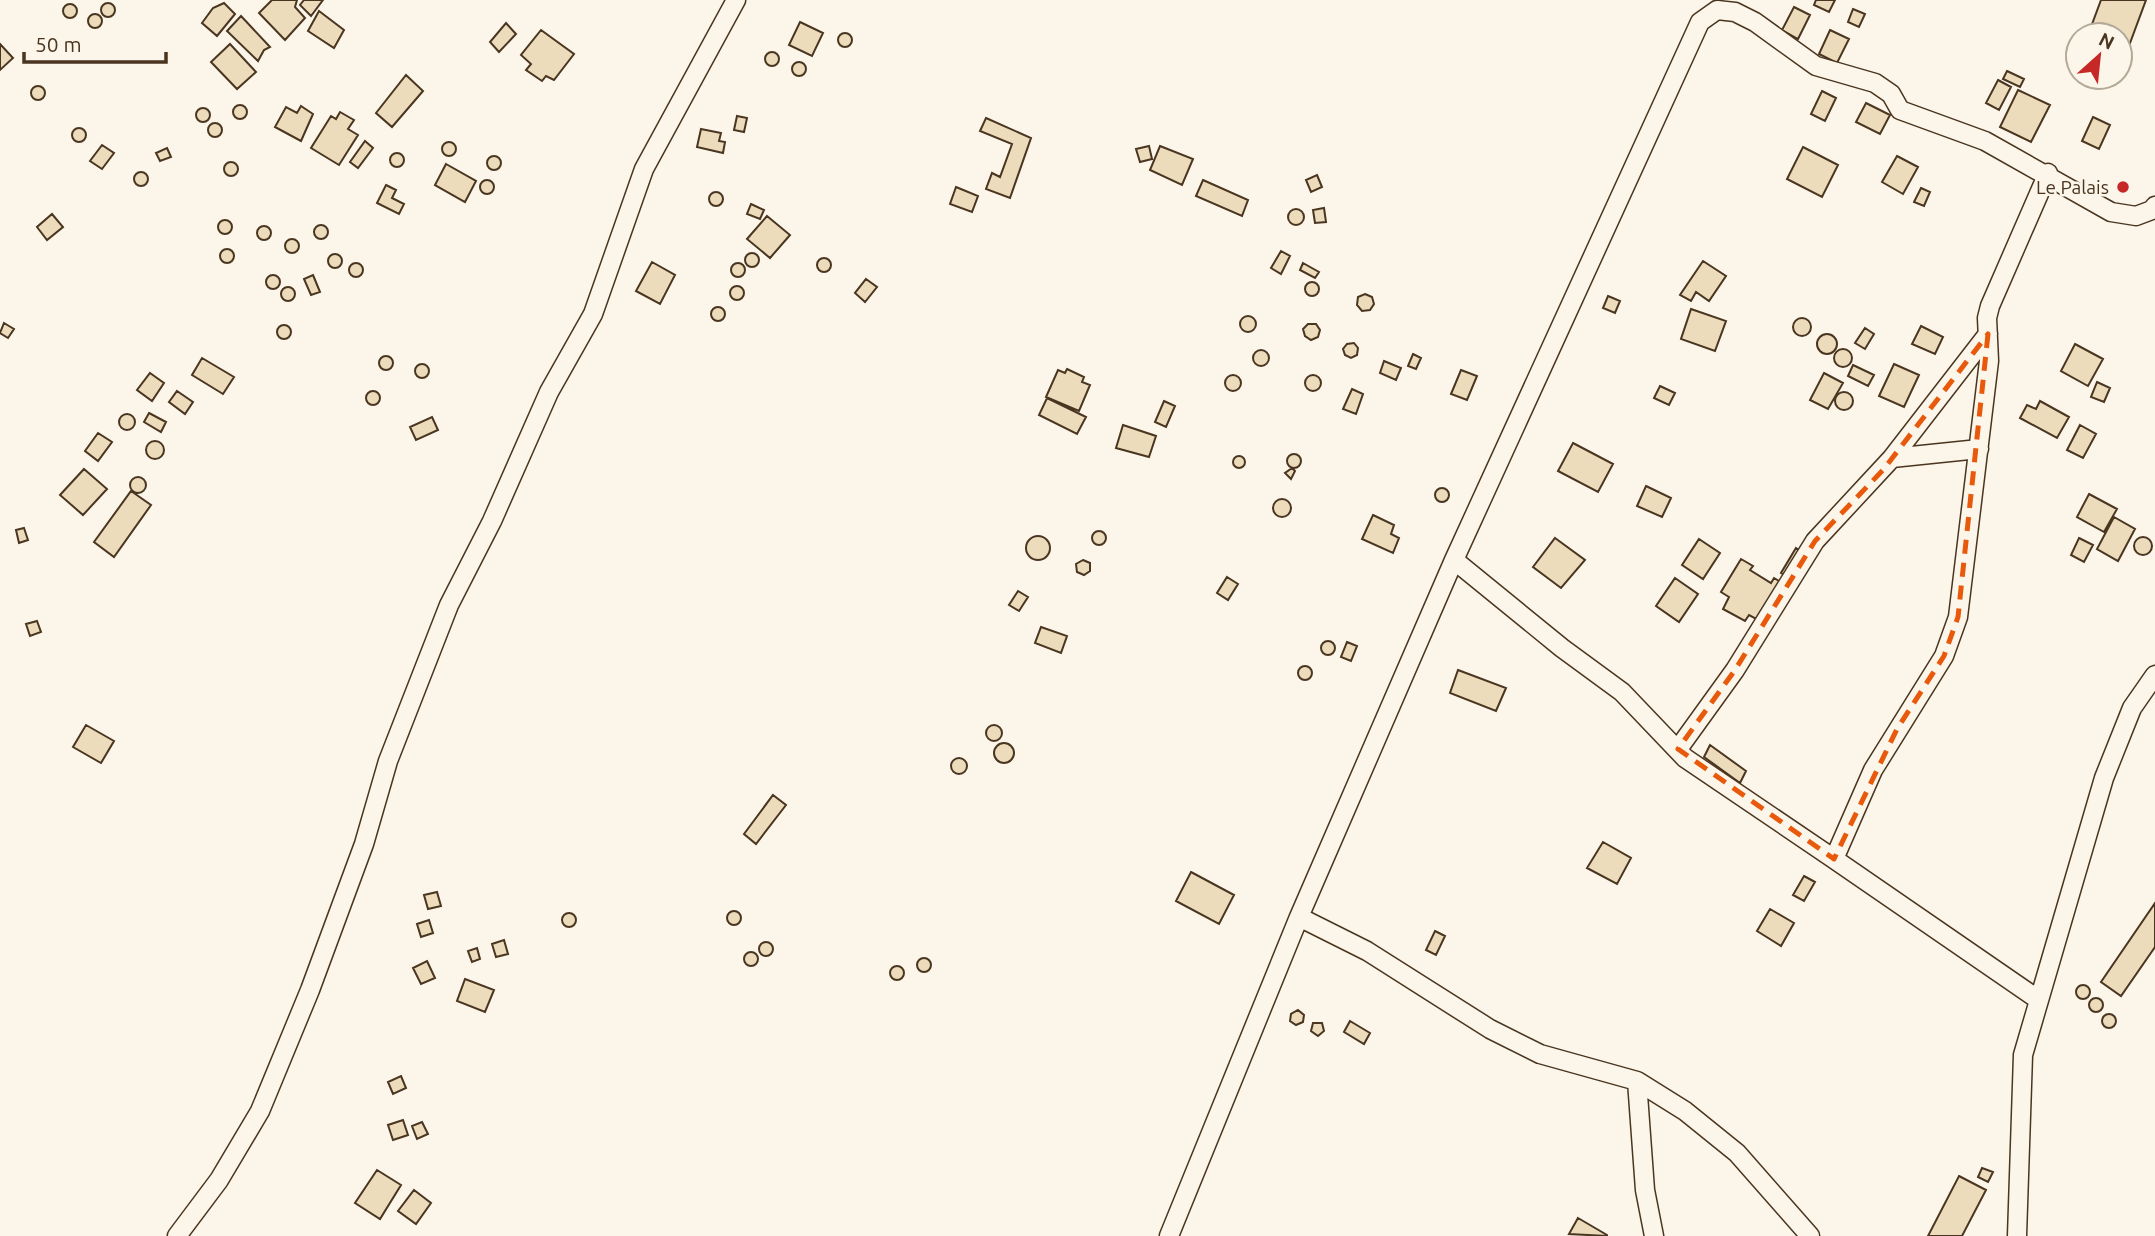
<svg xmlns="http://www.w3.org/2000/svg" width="2155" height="1236" viewBox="0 0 2155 1236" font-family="Ubuntu,sans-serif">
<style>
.building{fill:#ecdcbc;stroke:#4a3520;stroke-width:2}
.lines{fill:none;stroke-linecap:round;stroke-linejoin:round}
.minor-casing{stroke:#4a3520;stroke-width:21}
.minor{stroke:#fbf6e9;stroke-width:18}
.marked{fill:none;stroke:#e8590c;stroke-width:5;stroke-dasharray:14 9;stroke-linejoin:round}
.poi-dot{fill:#c62828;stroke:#fbf6e9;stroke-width:2.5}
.labels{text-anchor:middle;stroke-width:5;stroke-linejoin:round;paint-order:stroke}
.poi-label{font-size:19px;fill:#4a3520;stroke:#fbf6e9;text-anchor:end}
</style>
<rect width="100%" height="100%" fill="#fbf6e9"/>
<path class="building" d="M272,0H297L295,7L305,18L285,40L259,13Z
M304,0H323L311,16L300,5Z
M1816,0H1835L1829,12L1814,5Z
M2101,0H2146L2120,70V35H2088Z
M224,3L235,14L217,36L202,23L213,8Z
M101 10a7 7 0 1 1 14 0a7 7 0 1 1-14 0Z
M63 11a7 7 0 1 1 14 0a7 7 0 1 1-14 0Z
M1794,7L1810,15L1798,39L1782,30Z
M1853,9L1865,14L1859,27L1848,22Z
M319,11L344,30L334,48L308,31Z
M88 21a7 7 0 1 1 14 0a7 7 0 1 1-14 0Z
M241,16L270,47L264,50L258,61L227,31Z
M800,22L823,33L812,56L789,45Z
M506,23L516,34L499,52L490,42Z
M541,30L574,54L554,80L546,76L542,81L526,70L531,64L521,55Z
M1830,30L1849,39L1837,63L1819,54Z
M838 40a7 7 0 1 1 14 0a7 7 0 1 1-14 0Z
M0,44L13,58L0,70Z
M230,44L256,72L237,89L211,62Z
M765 59a7 7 0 1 1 14 0a7 7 0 1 1-14 0Z
M792 69a7 7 0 1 1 14 0a7 7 0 1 1-14 0Z
M2007,71L2024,79L2020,87L2003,79Z
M406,75L423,91L392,127L376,113Z
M2096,77H2117L2115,84Z
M1998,80L2011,87L1999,110L1986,103Z
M31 93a7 7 0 1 1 14 0a7 7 0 1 1-14 0Z
M2018,90L2050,105L2031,142L2000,127Z
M1822,91L1836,98L1825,121L1811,114Z
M1866,103L1890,115L1880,134L1856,122Z
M233 112a7 7 0 1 1 14 0a7 7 0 1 1-14 0Z
M301,106L313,114L301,141L275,127L286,107L297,113Z
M196 115a7 7 0 1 1 14 0a7 7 0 1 1-14 0Z
M340,112L354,120L348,129L358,135L339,165L311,148L331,116L336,119Z
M737,116L747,118L744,132L734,130Z
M2093,117L2110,125L2099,149L2082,141Z
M986,118L1031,138L1010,198L986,189L992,173L1000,177L1012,144L980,131Z
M208 130a7 7 0 1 1 14 0a7 7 0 1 1-14 0Z
M72 135a7 7 0 1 1 14 0a7 7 0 1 1-14 0Z
M701,129L721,133L719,141L725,142L723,153L697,147Z
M365,141L373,148L358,168L350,162Z
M442 149a7 7 0 1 1 14 0a7 7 0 1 1-14 0Z
M102,145L114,153L102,169L90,161Z
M1149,146L1152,159L1140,162L1136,149Z
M1160,146L1193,159L1182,185L1150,170Z
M1803,147L1838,165L1822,197L1787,179Z
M167,148L171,157L160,161L156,153Z
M390 160a7 7 0 1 1 14 0a7 7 0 1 1-14 0Z
M1897,156L1918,167L1903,194L1882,182Z
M487 163a7 7 0 1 1 14 0a7 7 0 1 1-14 0Z
M224 169a7 7 0 1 1 14 0a7 7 0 1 1-14 0Z
M446,164L476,181L465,202L435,185Z
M134 179a7 7 0 1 1 14 0a7 7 0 1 1-14 0Z
M1317,175L1322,187L1311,192L1306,180Z
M1203,180L1248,200L1242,216L1196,196Z
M480 187a7 7 0 1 1 14 0a7 7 0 1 1-14 0Z
M386,185L396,190L392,198L404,204L399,214L377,203Z
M956,187L978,196L972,212L950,204Z
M1921,188L1930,192L1924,206L1914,202Z
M709 199a7 7 0 1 1 14 0a7 7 0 1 1-14 0Z
M751,204L764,210L760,219L747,214Z
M1324,208L1326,222L1315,223L1313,210Z
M1288 217a8 8 0 1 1 16 0a8 8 0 1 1-16 0Z
M52,214L63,227L47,240L37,227Z
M767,216L790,235L770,258L747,239Z
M218 227a7 7 0 1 1 14 0a7 7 0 1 1-14 0Z
M314 232a7 7 0 1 1 14 0a7 7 0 1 1-14 0Z
M257 233a7 7 0 1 1 14 0a7 7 0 1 1-14 0Z
M285 246a7 7 0 1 1 14 0a7 7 0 1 1-14 0Z
M220 256a7 7 0 1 1 14 0a7 7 0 1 1-14 0Z
M1281,251L1290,256L1281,274L1271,268Z
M745 260a7 7 0 1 1 14 0a7 7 0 1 1-14 0Z
M328 261a7 7 0 1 1 14 0a7 7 0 1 1-14 0Z
M817 265a7 7 0 1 1 14 0a7 7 0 1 1-14 0Z
M1703,261L1726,276L1709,301L1696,292L1691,301L1680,295Z
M652,262L675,275L660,304L636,291Z
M1303,263L1319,272L1315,278L1300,270Z
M349 270a7 7 0 1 1 14 0a7 7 0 1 1-14 0Z
M731 270a7 7 0 1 1 14 0a7 7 0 1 1-14 0Z
M313,275L320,292L311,295L304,279Z
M266 282a7 7 0 1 1 14 0a7 7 0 1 1-14 0Z
M866,279L877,287L865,302L855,293Z
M1305 289a7 7 0 1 1 14 0a7 7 0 1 1-14 0Z
M730 293a7 7 0 1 1 14 0a7 7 0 1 1-14 0Z
M281 294a7 7 0 1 1 14 0a7 7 0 1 1-14 0Z
M1365,294L1372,297L1374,304L1370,310L1362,311L1357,305L1358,297Z
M1608,296L1620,301L1615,313L1603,308Z
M711 314a7 7 0 1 1 14 0a7 7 0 1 1-14 0Z
M1691,309L1726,321L1715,351L1681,339Z
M1240 324a8 8 0 1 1 16 0a8 8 0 1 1-16 0Z
M1793 327a9 9 0 1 1 18 0a9 9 0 1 1-18 0Z
M4,323L14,329L8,338L0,333Z
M1308,324H1316L1320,330L1318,337L1311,340L1305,336L1303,329Z
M277 332a7 7 0 1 1 14 0a7 7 0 1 1-14 0Z
M1921,326L1943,337L1935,354L1912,344Z
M1865,328L1874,334L1865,349L1855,343Z
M1817 344a10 10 0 1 1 20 0a10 10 0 1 1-20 0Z
M1354,343L1358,348L1357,355L1351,358L1345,355L1343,349L1347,344Z
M2075,344L2103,359L2088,386L2061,371Z
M1834 358a9 9 0 1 1 18 0a9 9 0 1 1-18 0Z
M1253 358a8 8 0 1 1 16 0a8 8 0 1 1-16 0Z
M1413,354L1421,358L1416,369L1408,366Z
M379 363a7 7 0 1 1 14 0a7 7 0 1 1-14 0Z
M202,358L234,377L223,394L192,375Z
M1384,361L1401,368L1396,380L1380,373Z
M1894,364L1919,375L1904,407L1879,396Z
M415 371a7 7 0 1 1 14 0a7 7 0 1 1-14 0Z
M1853,365L1874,375L1868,386L1848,376Z
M1067,369L1084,377L1082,382L1090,385L1079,411L1046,397L1058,370L1065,373Z
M1461,370L1477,376L1467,400L1451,394Z
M150,373L164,383L152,401L137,390Z
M1824,373L1843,383L1828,409L1810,400Z
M1305 383a8 8 0 1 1 16 0a8 8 0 1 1-16 0Z
M1225 383a8 8 0 1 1 16 0a8 8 0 1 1-16 0Z
M2097,382L2110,388L2104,402L2091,397Z
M1660,386L1675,393L1669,405L1654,398Z
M1352,389L1363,394L1356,414L1343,409Z
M177,391L193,402L185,414L169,402Z
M366 398a7 7 0 1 1 14 0a7 7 0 1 1-14 0Z
M1835 401a9 9 0 1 1 18 0a9 9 0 1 1-18 0Z
M1047,398L1086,417L1077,434L1039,415Z
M1164,401L1175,406L1166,427L1155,422Z
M2040,401L2069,417L2057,438L2020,418L2027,405L2036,409Z
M149,413L166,422L161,432L144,422Z
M119 422a8 8 0 1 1 16 0a8 8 0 1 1-16 0Z
M432,417L438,430L416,440L410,427Z
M1123,425L1156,436L1149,457L1116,448Z
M2080,425L2096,434L2083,458L2067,450Z
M98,433L112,442L98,461L85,451Z
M146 450a9 9 0 1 1 18 0a9 9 0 1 1-18 0Z
M1573,443L1613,464L1598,492L1558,471Z
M1287 461a7 7 0 1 1 14 0a7 7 0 1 1-14 0Z
M1233 462a6 6 0 1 1 12 0a6 6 0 1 1-12 0Z
M1292,468L1295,471L1291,479L1285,473Z
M84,469L107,489L83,515L60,495Z
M130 485a8 8 0 1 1 16 0a8 8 0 1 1-16 0Z
M1646,486L1671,498L1662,517L1637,506Z
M1435 495a7 7 0 1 1 14 0a7 7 0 1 1-14 0Z
M131,491L151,505L114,557L94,542Z
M2089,494L2117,509L2104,532L2077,517Z
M1273 508a9 9 0 1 1 18 0a9 9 0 1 1-18 0Z
M1373,515L1394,525L1391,534L1399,538L1393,553L1362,539Z
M2114,517L2135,529L2118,561L2097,549Z
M24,528L28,540L19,543L16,530Z
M1092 538a7 7 0 1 1 14 0a7 7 0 1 1-14 0Z
M1026 548a12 12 0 1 1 24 0a12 12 0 1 1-24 0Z
M2134 546a9 9 0 1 1 18 0a9 9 0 1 1-18 0Z
M1555,538L1585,560L1561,588L1533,567Z
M2079,538L2093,545L2084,562L2071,555Z
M1699,539L1720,553L1703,579L1682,565Z
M1796,548L1805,554L1791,579L1781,573Z
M1741,559L1753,566L1750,570L1771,583L1774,578L1784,584L1762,622L1749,615L1745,621L1723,609L1729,597L1721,592Z
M1083,560L1090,563V571L1084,575L1077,572L1076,564Z
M1227,577L1238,584L1228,600L1217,593Z
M1675,578L1698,594L1679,622L1656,606Z
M1018,591L1028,597L1019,611L1009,605Z
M37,621L41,632L30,636L26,624Z
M1041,627L1067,636L1061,653L1035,643Z
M1321 648a7 7 0 1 1 14 0a7 7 0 1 1-14 0Z
M1347,642L1357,646L1351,661L1341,657Z
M1298 673a7 7 0 1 1 14 0a7 7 0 1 1-14 0Z
M1458,670L1506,688L1496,711L1450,693Z
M86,725L114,741L101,763L73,747Z
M986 733a8 8 0 1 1 16 0a8 8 0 1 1-16 0Z
M994 753a10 10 0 1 1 20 0a10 10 0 1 1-20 0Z
M1710,745L1746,771L1740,783L1704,757Z
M951 766a8 8 0 1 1 16 0a8 8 0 1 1-16 0Z
M773,795L786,805L756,844L744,834Z
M1603,842L1631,858L1617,884L1587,868Z
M1191,872L1234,895L1219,924L1176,901Z
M1804,876L1815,882L1804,901L1793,895Z
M437,892L441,906L428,909L424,895Z
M2155,903V947L2121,996L2101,982Z
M1770,909L1794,923L1781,946L1757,931Z
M727 918a7 7 0 1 1 14 0a7 7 0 1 1-14 0Z
M562 920a7 7 0 1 1 14 0a7 7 0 1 1-14 0Z
M429,920L433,933L421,937L417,924Z
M1435,931L1445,936L1436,955L1426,950Z
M504,940L508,954L496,957L492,944Z
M759 949a7 7 0 1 1 14 0a7 7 0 1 1-14 0Z
M477,948L480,959L472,962L468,951Z
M744 959a7 7 0 1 1 14 0a7 7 0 1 1-14 0Z
M917 965a7 7 0 1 1 14 0a7 7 0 1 1-14 0Z
M427,961L435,978L421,984L413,968Z
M890 973a7 7 0 1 1 14 0a7 7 0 1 1-14 0Z
M465,979L494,990L485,1012L457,1001Z
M2076 992a7 7 0 1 1 14 0a7 7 0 1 1-14 0Z
M2089 1005a7 7 0 1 1 14 0a7 7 0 1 1-14 0Z
M1298,1010L1304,1015L1303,1022L1296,1025L1290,1021L1291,1014Z
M2102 1021a7 7 0 1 1 14 0a7 7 0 1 1-14 0Z
M1350,1021L1370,1033L1364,1044L1344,1032Z
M1313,1023H1322L1324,1031L1318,1036L1311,1031Z
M401,1076L406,1088L393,1094L388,1082Z
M403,1120L408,1135L393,1140L388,1125Z
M422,1122L428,1134L417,1139L412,1126Z
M1982,1168L1993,1172L1988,1182L1978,1177Z
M377,1170L401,1185L380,1219L355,1203Z
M1959,1176L1986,1190L1962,1236H1928Z
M414,1190L431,1203L416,1224L398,1211Z
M1578,1218L1607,1235V1236L1569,1234Z"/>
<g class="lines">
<defs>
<path id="minor" d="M1892,458L1988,334
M1454,560L1562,648L1622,692L1685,758L1834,859
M1678,749L1735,670L1815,541L1892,458L1979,449
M1299,917L1367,951L1490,1029L1540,1054L1637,1081L1685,1111L1737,1153L1810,1236
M2039,1000L1834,859L1873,770L1944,656L1958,617L1989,361L1987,318L1990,306L2048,173
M1637,1081L1645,1190L1654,1236
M177,1236L219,1180L260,1111L310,990L364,844L388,761L449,605L492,521L549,392L593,314L644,169L736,0
M1169,1236L1299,917L1454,560L1700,22L1717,10L1735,12L1755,22L1816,66L1875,83L1891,94L1900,110L1985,141L2111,212L2136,216L2152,210L2155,206
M2017,1236L2023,1055L2104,778L2132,708L2155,675"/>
</defs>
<use href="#minor" class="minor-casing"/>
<use href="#minor" class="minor"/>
</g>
<path class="marked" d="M1988,334L1958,617L1944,656L1897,729L1834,859L1678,749L1735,670L1815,541L1883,470Z"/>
<circle class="poi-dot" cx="2123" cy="187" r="7"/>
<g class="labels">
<g class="poi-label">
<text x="2109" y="194">Le Palais</text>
</g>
</g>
<g transform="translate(2099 56) rotate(27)"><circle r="33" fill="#fbf6e9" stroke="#b4a999" stroke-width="2"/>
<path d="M0-5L12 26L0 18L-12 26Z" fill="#c62828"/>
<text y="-10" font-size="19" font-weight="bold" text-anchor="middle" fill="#4a3520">N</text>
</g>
<path d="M24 52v10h142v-10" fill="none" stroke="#4a3520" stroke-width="3.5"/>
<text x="35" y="52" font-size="21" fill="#4a3520" stroke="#fbf6e9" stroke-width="5" paint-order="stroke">50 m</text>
</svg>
